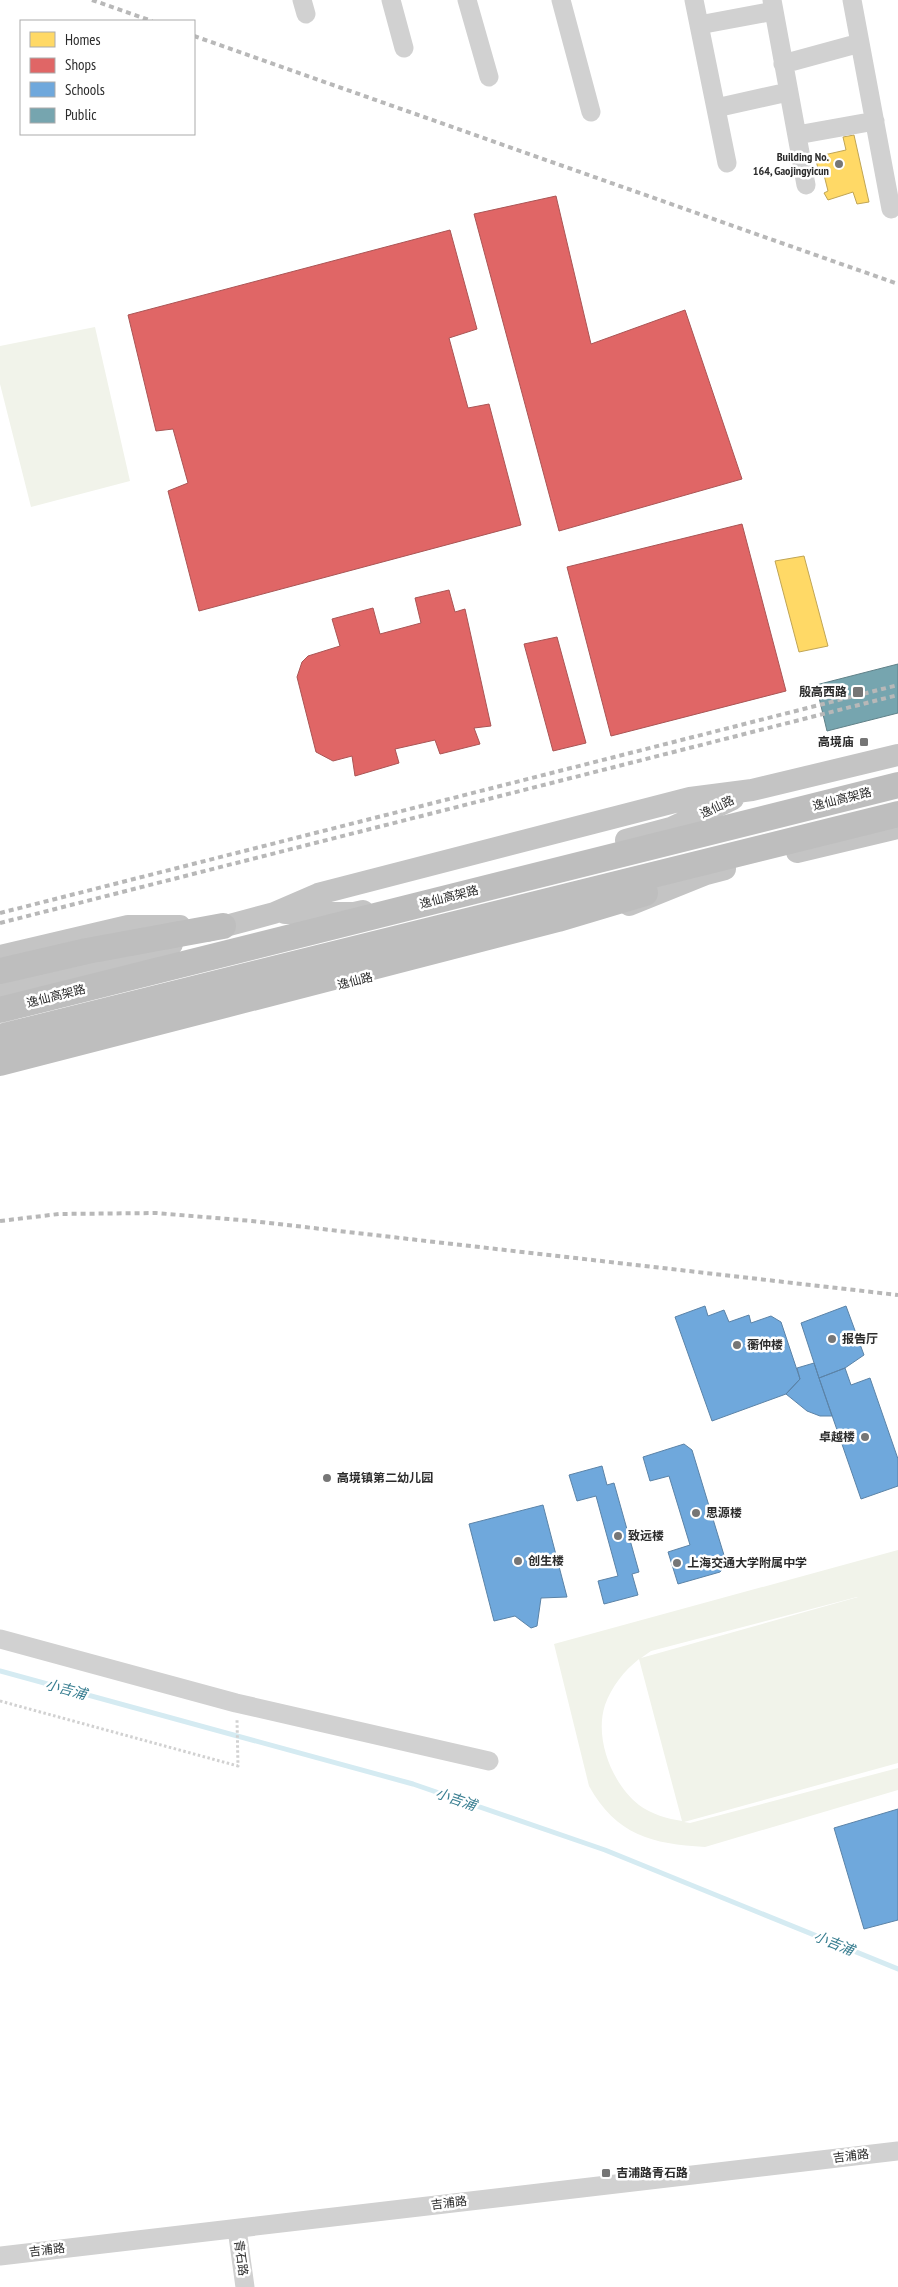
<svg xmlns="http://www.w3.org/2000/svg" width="898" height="2287" viewBox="0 0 898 2287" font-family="'PT Sans Narrow','Noto Sans SC',sans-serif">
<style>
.green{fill:#f1f3ea;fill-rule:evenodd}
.homes{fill:#ffd966;stroke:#c0a555}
.shops{fill:#e06666;stroke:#a55}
.schools{fill:#6fa8dc;stroke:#5b83a7}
.public{fill:#76a5af;stroke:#608188}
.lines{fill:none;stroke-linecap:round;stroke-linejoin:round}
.stream{stroke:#d5ebf2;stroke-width:5}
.path{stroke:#d1d1d1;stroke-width:3;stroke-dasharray:2.5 2.5;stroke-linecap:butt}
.minor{stroke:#d1d1d1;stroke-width:19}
.major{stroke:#c4c4c4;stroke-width:22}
.highway{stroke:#bebebe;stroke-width:26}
.rail{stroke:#b8b8b8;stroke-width:4;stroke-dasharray:5 4;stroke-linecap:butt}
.poi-dot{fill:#767676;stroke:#fff;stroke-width:2}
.labels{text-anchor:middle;stroke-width:5;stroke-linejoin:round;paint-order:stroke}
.poi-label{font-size:12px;font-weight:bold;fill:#2c2c2c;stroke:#fff;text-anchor:start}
.street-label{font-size:12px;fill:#2c2c2c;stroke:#fff}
.water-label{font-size:14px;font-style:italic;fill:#377d90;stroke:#fff}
</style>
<rect width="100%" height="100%" fill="#fff"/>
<path class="green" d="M95,327L130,481L31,507L0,384V346Z
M898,1550V1763L684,1822L690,1823L898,1768V1790L705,1847C652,1844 616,1835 589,1786L554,1644ZM857,1597H858L641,1658L651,1651ZM639,1659L682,1821C668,1819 651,1814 639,1805C612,1784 594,1738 605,1705C612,1686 624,1671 639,1659Z"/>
<path class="homes" d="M854,135L869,202L857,204L853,192L828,200L824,193L828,191L823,171L819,172L815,157L846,150L843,137Z
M804,556L828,646L799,652L775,561Z"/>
<path class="shops" d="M556,196L591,344L685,310L742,479L559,531L474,214Z
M450,230L477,329L449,338L468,408L489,404L521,525L199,611L168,491L188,483L173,429L156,431L128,315Z
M742,524L786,691L611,736L567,567Z
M449,590L455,612L465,609L491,726L474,728L480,744L440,754L435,740L395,749L399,763L355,776L352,756L333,761L316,752L297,677L302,662L308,656L340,646L332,619L373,608L380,634L421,623L415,598Z
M557,637L586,743L553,751L524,644Z"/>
<path class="schools" d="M705,1306L708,1316L724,1310L729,1322L749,1315L751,1323L771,1316L781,1322L800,1379L786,1394L712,1421L675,1317Z
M846,1306L864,1355L845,1368L819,1378L801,1323Z
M814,1363L819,1378L832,1416H820L807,1411L786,1394L800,1379L797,1368Z
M845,1368L851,1385L870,1378L898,1459V1486L861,1499L819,1378Z
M684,1444L692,1450L727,1565L720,1572L678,1584L668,1552L690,1545L669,1476L650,1481L643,1457Z
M602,1466L607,1485L614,1483L639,1572L632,1574L638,1595L604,1604L598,1581L618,1576L596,1496L577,1501L569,1475Z
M543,1505L567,1597L541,1598L537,1626L531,1628L515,1616L494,1621L469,1524Z
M898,1809V1920L864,1929L834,1828Z"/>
<path class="public" d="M898,664V713L827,731L816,685Z"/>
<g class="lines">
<path class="stream" d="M0,1671L413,1784L605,1850L898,1969"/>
<path class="path" d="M0,1701L238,1766L237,1719"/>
<path class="minor" d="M302,0L306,14
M391,0L404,48
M467,0L489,77
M561,0L591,112
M694,0L727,163
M772,0L806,185
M852,0L891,209
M699,25L774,11
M783,64L860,43
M716,108L788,92
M797,135L875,121
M0,1639L236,1703L489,1761
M237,2229L245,2287
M0,2256L898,2151"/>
<path class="major" d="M626,840L671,828L733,799
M797,852L898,828
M629,905L706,874L725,869
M285,913H354L363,911
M207,931L274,913L318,894L690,798L752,790L898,755
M0,956L128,926H180
M0,987L136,957L172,944"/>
<path class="highway" d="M0,971L87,951L223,926
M0,1010L898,785
M0,1037L898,814
M0,1063L558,919L645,893"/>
<path class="rail" d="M92,0L152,21
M194,36L898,284
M0,913L898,685
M0,923L898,695
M0,1221L59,1214L156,1213L252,1221L898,1295"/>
</g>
<g class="poi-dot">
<circle cx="839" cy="164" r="5"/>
<rect x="852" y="686" width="12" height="12" rx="2.5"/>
<rect x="859" y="737" width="10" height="10" rx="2.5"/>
<circle cx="832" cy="1339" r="5"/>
<circle cx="737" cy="1345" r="5"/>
<circle cx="865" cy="1437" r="5"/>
<circle cx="327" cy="1478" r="5"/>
<circle cx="696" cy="1513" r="5"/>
<circle cx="618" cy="1536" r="5"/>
<circle cx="518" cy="1561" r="5"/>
<circle cx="677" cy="1563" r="5"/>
<rect x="601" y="2168" width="10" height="10" rx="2.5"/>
</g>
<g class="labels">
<g class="poi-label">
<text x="829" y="161" text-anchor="end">Building No.<tspan x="829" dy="14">164, Gaojingyicun</tspan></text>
<text x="847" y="696" text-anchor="end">殷高西路</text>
<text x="854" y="746" text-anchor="end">高境庙</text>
<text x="842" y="1343">报告厅</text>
<text x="747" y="1349">蘅仲楼</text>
<text x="855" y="1441" text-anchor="end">卓越楼</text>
<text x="337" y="1482">高境镇第二幼儿园</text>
<text x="706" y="1517">思源楼</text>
<text x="628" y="1540">致远楼</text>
<text x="528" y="1565">创生楼</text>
<text x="687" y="1567">上海交通大学附属中学</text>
<text x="616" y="2177">吉浦路青石路</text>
</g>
<g class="street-label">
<text transform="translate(842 799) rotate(-14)" y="4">逸仙高架路</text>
<text transform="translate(717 807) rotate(-25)" y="4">逸仙路</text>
<text transform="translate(449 897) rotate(-14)" y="4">逸仙高架路</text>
<text transform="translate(355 981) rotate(-14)" y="4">逸仙路</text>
<text transform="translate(56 996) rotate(-14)" y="4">逸仙高架路</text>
<text transform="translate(851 2156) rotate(-7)" y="4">吉浦路</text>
<text transform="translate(449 2203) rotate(-7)" y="4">吉浦路</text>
<text transform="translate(47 2250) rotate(-7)" y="4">吉浦路</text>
<text transform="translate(241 2258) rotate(82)" y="4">青石路</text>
</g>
<g class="water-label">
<text transform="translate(66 1689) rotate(15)" y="5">小吉浦</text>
<text transform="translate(456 1799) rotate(19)" y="5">小吉浦</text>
<text transform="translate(834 1943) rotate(22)" y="5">小吉浦</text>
</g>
</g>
<rect x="20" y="20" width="175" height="115" fill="#ffffff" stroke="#ababab"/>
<rect x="30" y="32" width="25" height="15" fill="#ffd966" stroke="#ababab"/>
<text x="65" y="45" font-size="15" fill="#2c2c2c">Homes</text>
<rect x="30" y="58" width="25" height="15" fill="#e06666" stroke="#ababab"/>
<text x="65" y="70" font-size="15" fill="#2c2c2c">Shops</text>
<rect x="30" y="82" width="25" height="15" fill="#6fa8dc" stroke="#ababab"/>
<text x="65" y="95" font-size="15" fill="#2c2c2c">Schools</text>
<rect x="30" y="108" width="25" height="15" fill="#76a5af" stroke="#ababab"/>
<text x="65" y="120" font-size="15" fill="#2c2c2c">Public</text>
</svg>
